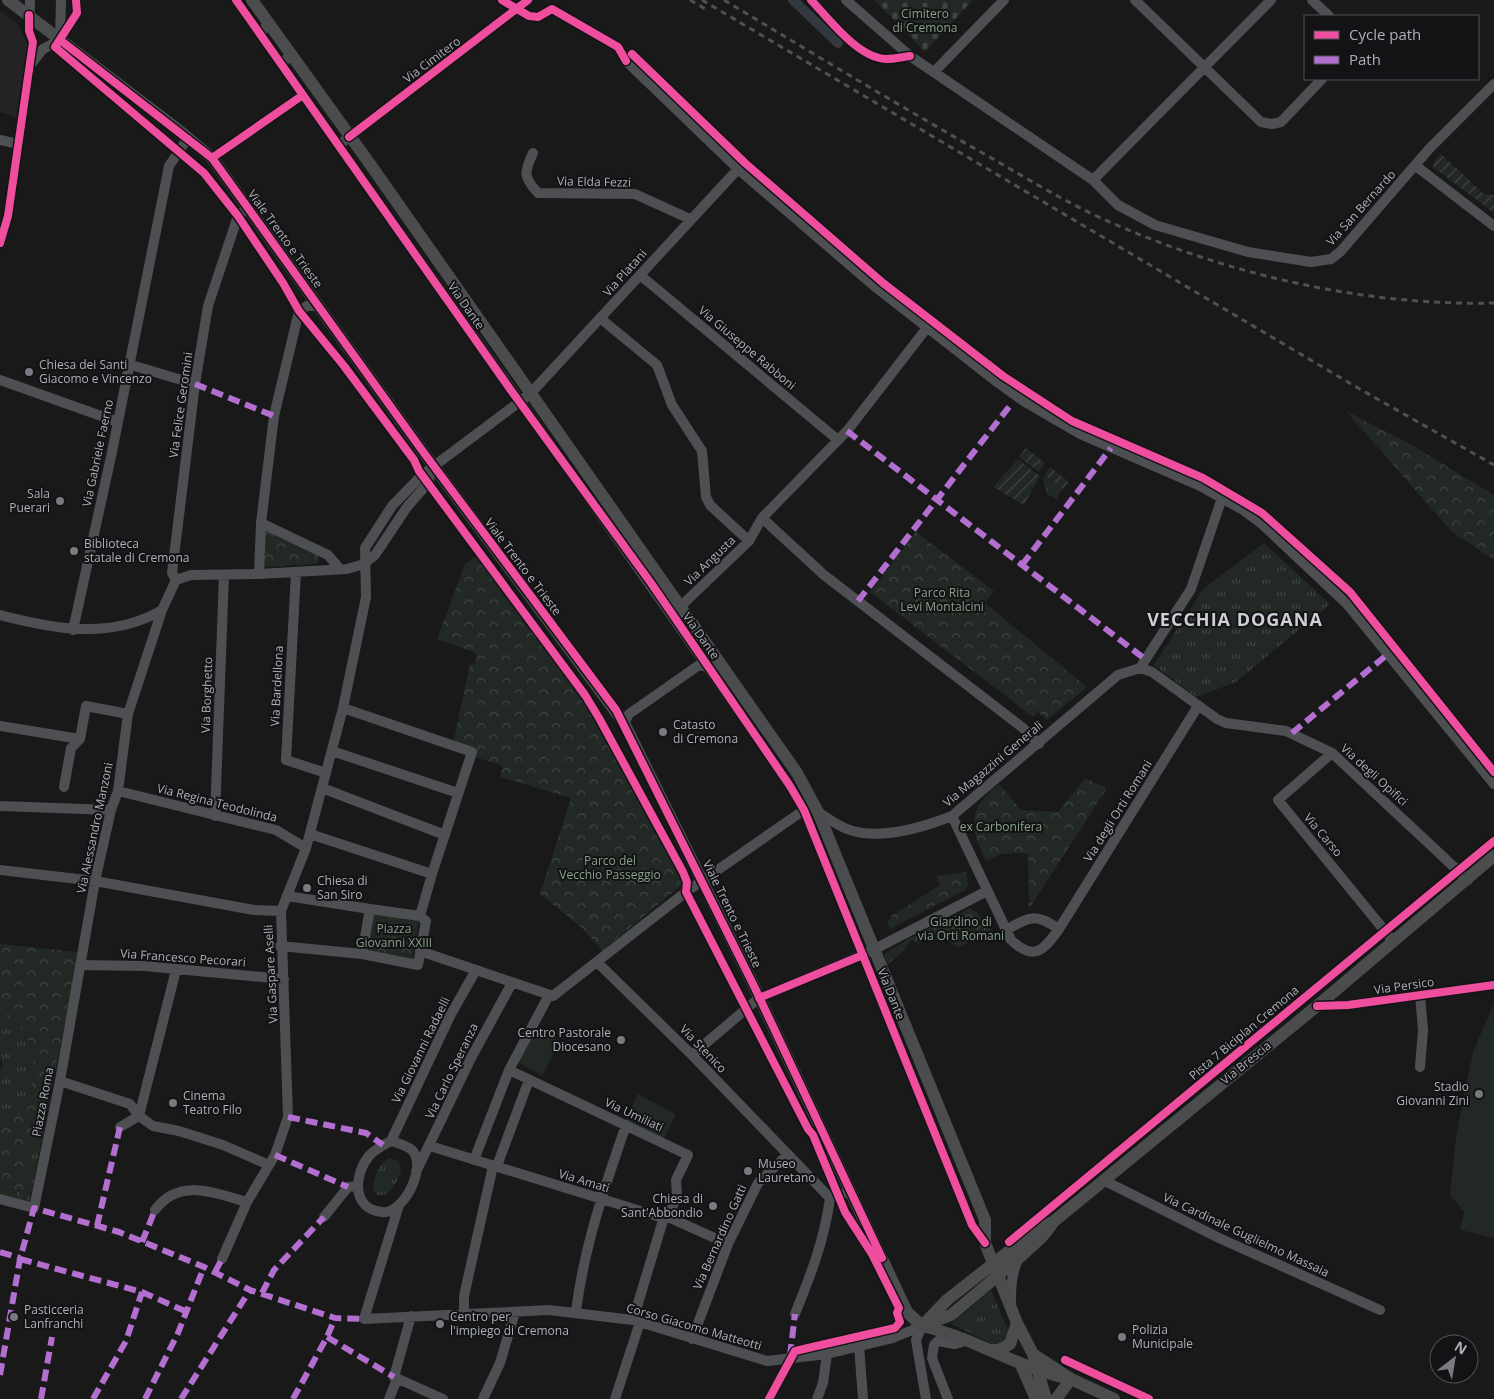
<svg xmlns="http://www.w3.org/2000/svg" width="1494" height="1399" viewBox="0 0 1494 1399" font-family="'Open Sans',sans-serif">
<style>
.built{fill:#232325}
.grass{fill:url(#grass-tufts)}
.forest{fill:url(#forest-crowns)}
.cemetery{fill:url(#cemetery-stones)}
.garden{fill:url(#garden-furrows)}
.pitch{fill:#222823}
.lines{fill:none;stroke-linecap:round;stroke-linejoin:round}
.canal{stroke:#32383d;stroke-width:10}
.minor{stroke:#4e4f52;stroke-width:10}
.major{stroke:#4b4c4e;stroke-width:12}
.rail{stroke:#4e5052;stroke-width:3;stroke-dasharray:6 5;stroke-linecap:butt}
.quiet{stroke:#b36fd0;stroke-width:6;stroke-dasharray:12 6;stroke-linecap:butt}
.cycleway-casing{stroke:#131315;stroke-width:11}
.cycleway{stroke:#ef4d9e;stroke-width:8}
.poi-dot{fill:#797b80;stroke:#131315;stroke-width:2}
.labels{text-anchor:middle;stroke-width:4;stroke-linejoin:round;paint-order:stroke}
.park-label{font-size:12px;fill:#86a187;stroke:#131315}
.street-label{font-size:12px;fill:#acb0b8;stroke:#131315}
.poi-label{font-size:12px;fill:#acb0b8;stroke:#131315;text-anchor:start}
.district-label{font-size:18px;font-weight:bold;letter-spacing:1px;fill:#cdcfd5;stroke:#131315}
</style>
<defs>
<pattern id="grass-tufts" width="24" height="20" patternUnits="userSpaceOnUse" patternTransform="scale(1.25)"><rect width="24" height="20" fill="#222823"/><path d="M3 7l-1-3M5 7V3M7 7l1-3M15 17l-1-3M17 17v-4M19 17l1-3" fill="none" stroke="#3f4541"/></pattern>
<pattern id="forest-crowns" width="20" height="18" patternUnits="userSpaceOnUse" patternTransform="scale(1.25)"><rect width="20" height="18" fill="#222823"/><path d="M2 6a3 3 0 1 1 6 0M12 15a3 3 0 1 1 6 0" fill="none" stroke="#3f4541"/></pattern>
<pattern id="cemetery-stones" width="16" height="16" patternUnits="userSpaceOnUse" patternTransform="scale(1.25)"><rect width="16" height="16" fill="#222823"/><path d="M2 7V4a2 2 0 0 1 4 0v3zM10 15v-3a2 2 0 0 1 4 0v3z" fill="#3f4541"/></pattern>
<pattern id="garden-furrows" width="10" height="10" patternUnits="userSpaceOnUse" patternTransform="scale(1.25)"><rect width="10" height="10" fill="#222823"/><path d="M-1 1l2-2M0 10L10 0M9 11l2-2" fill="none" stroke="#3f4541"/></pattern>
</defs>
<rect width="100%" height="100%" fill="#191919"/>
<path class="built" d="M0,11L17,23L28,44L16,117L0,112Z"/>
<path class="grass" d="M1264,543L1330,604L1236,682L1196,697L1154,665L1203,589Z
M0,1013C42,1034 35,1070 28,1108L3,1113L0,1112V1071L3,1064L0,1059Z
M39,1118H46L31,1194C18,1171 28,1139 39,1118Z
M388,1158L399,1161L401,1170C397,1182 392,1197 377,1195L373,1190C373,1177 378,1166 388,1158Z
M0,1186L19,1191L24,1200L0,1194Z
M991,1290L1008,1330V1341L994,1345L951,1324Z"/>
<path class="forest" d="M1346,411L1410,444L1494,495V560L1451,531Z
M1045,475L1063,489L1056,499L1047,494L1043,479Z
M264,530L318,555L319,561L316,564L264,567Z
M916,532L994,591L985,603L1087,687L1047,720L1038,712L1033,717L870,592Z
M477,555L597,720L684,883L602,951L582,928L540,894L571,798L500,777L503,766L475,757L477,752L453,743L470,664L475,665L476,653L437,639L465,564Z
M1085,778L1107,788L1029,909L1028,853L1001,854L986,861C969,826 967,810 999,784L1021,810L1058,812Z
M966,872L968,885L965,890L890,929L887,921L891,919V916L940,885L936,876Z
M970,908L976,912L995,935L990,938L977,937L958,948L938,933L918,944L912,940L899,955L887,965L884,954L910,938Z
M374,913L419,920L413,958L368,951Z
M0,944L79,952L46,1118H39C29,1137 24,1158 26,1179C27,1188 31,1192 30,1202L24,1200L19,1191L0,1186V1112L28,1108C35,1070 42,1034 0,1013Z"/>
<path class="cemetery" d="M874,0H973L925,52Z"/>
<path class="garden" d="M1441,154L1484,194L1494,195V213L1433,167L1434,161Z
M1026,448L1045,463L1039,472L1019,457Z
M1018,459L1040,476L1024,505L993,487Z
M1050,467L1069,482L1063,489L1045,475Z"/>
<path class="pitch" d="M1494,1003V1238L1460,1230L1464,1212L1450,1195L1456,1137L1473,1052Z
M536,1028L560,1042L542,1076L518,1062Z
M638,1094L676,1114L664,1139L625,1120Z"/>
<g class="lines">
<path class="canal" d="M793,0L838,43"/>
<path class="minor" d="M811,0C829,19 858,58 886,59C894,59 902,57 910,56
M846,0L910,56L1093,180L1118,205L1155,225L1179,232L1248,252L1311,262L1331,259L1341,251L1429,149L1494,84
M1135,0L1261,122L1272,124L1281,122L1322,79
M1312,0L1329,16
M260,32L270,24
M626,61L738,169L873,285L997,382L1025,402L1080,434L1200,486L1243,510L1262,524L1347,604L1494,784
M32,63L43,49L60,40L61,0
M281,63L292,55
M934,72L1004,0
M303,95C465,326 631,554 790,786L804,810L972,1225L985,1243
M0,140L18,144
M339,145L528,0
M533,153C524,172 523,177 538,193L635,194L690,219
M212,158L303,95
M1416,166L1494,226
M1093,180L1271,0
M0,243L8,216L33,42L29,31L30,0
M640,275L838,440
M600,318L657,365L672,405L702,451L706,497L710,505L749,541
M128,364L195,384
M0,380L118,422
M762,518L824,575L1023,728L1039,744
M261,523L328,555L340,569
M296,572L286,760L326,773
M259,574L261,523L274,416L299,311L307,306H319
M176,580L191,575L259,574L347,569L364,564L375,555L407,507L428,483L433,467
M681,606L749,541L762,518L847,431L926,329
M0,615C54,629 111,640 162,610
M73,630L112,452L169,166L188,138
M1140,668L1191,589L1222,498
M343,708L472,752L432,874L420,916
M624,723L629,714L699,665L708,667
M0,726L80,739
M80,739L86,706L128,714
M332,751L458,793
M1332,753L1278,800L1393,941
M64,787L71,748L80,739
M322,788L445,835
M118,791L276,830L306,848
M0,806L111,810
M818,812C829,819 840,828 853,831C883,839 924,827 952,816L1118,675L1140,668L1152,672L1217,719L1226,723L1286,731L1332,753L1468,880
M215,816L224,575
M952,816L1011,940C1034,962 1044,950 1059,929L1198,706
M310,834L432,874
M0,870L95,881L254,910L281,911
M287,896L370,909
M370,909L420,916L426,921L418,965L362,954Z
M1006,930C1031,916 1035,913 1059,929
M280,946L362,954
M420,951L553,996L686,892L804,810
M598,963L692,1055L830,1198
M80,965L144,966L284,979
M1317,1006L1348,1005L1494,985
M692,1055L759,998L873,950L987,891
M1420,1067L1423,1030L1420,995
M509,1070L688,1155L676,1180L677,1196L668,1217
M60,1081L130,1104L139,1116L153,1126L179,1131L223,1145L269,1165
M139,1116L176,970
M120,1127L139,1116
M391,1141C398,1143 406,1145 412,1150C428,1167 403,1215 382,1212C351,1209 354,1174 369,1156C375,1149 383,1145 391,1141Z
M391,1141L450,1016L476,970
M430,1146L660,1217H668L728,1244
M474,1160L509,1070L549,995
M416,1172L471,1058L512,983
M1103,1180L1219,1238L1380,1310
M830,1198L851,1191
M0,1199L34,1208L60,1081L95,881L111,810L118,791L128,714L162,610L176,580L172,573L195,384L208,306L238,216L248,208
M399,1205L364,1319L549,1310L633,1320L767,1361L827,1354L893,1338L922,1326
M155,1210C179,1177 214,1193 247,1202
M324,1217L348,1187L357,1186
M222,1259L247,1202L275,1155L288,1117L281,911L306,848L343,708L366,597L365,548L392,506L422,475L530,394L738,169
M1011,1305C1011,1288 1011,1273 1019,1258
M576,1311C584,1247 605,1186 626,1125
M464,1313V1296L493,1166L498,1163L529,1080
M795,1314C811,1274 824,1242 830,1198
M411,1316L394,1377L443,1399
M633,1320L664,1217
M922,1326L916,1340L926,1399
M692,1339L728,1244L758,1183L786,1156
M859,1346L863,1399
M389,1399L397,1379
M483,1399L500,1363L515,1312
M615,1399L640,1322
M769,1399L790,1360
M817,1399L823,1383L827,1354
M948,1399L932,1358L934,1345L938,1341L955,1344L969,1340"/>
<path class="major" d="M8,0L181,132L212,158L424,453L624,723L753,984L907,1312L922,1326
M252,0L370,164L797,773L818,812L985,1220V1243L1017,1323L1033,1354L1046,1399
M927,1324L951,1315L1020,1257L1042,1237L1052,1224
M922,1326L947,1300L994,1263L1036,1230L1053,1222L1317,1006L1494,856
M922,1326C975,1338 1017,1368 1071,1379
M989,1350H999L1010,1344L1017,1323
M1033,1354L1071,1379L1114,1399
M1021,1365L1036,1399
M1056,1399L1071,1379"/>
<path class="rail" d="M690,0L707,10
M702,0L1358,388L1494,465
M724,0C809,51 893,102 979,151C1023,176 1066,203 1112,223C1231,275 1364,306 1494,303"/>
<path class="quiet" d="M195,384L274,416
M847,431L1145,659
M1022,565L1111,448
M858,601L1012,403
M1292,733L1388,654
M288,1117L366,1133L383,1145
M275,1155L348,1187
M97,1226L120,1127
M142,1242L155,1210
M0,1252L20,1258
M20,1259L142,1292L185,1311
M215,1272L222,1259
M262,1293L274,1270L324,1217
M327,1337L394,1377
M790,1356L795,1314
M0,1375L20,1259L34,1208L119,1232L204,1267L250,1290L335,1318L364,1319
M41,1399L52,1337
M93,1399L126,1341L142,1292
M145,1399L178,1333L204,1267
M181,1399L250,1290
M293,1399L327,1337L335,1318"/>
<defs>
<path id="cycleway" d="M76,0L77,13L55,47L204,173L238,216L283,283L299,311L344,366L414,460L419,471L585,695L599,718L683,872L687,882L686,892L808,1129L813,1135L845,1212L872,1254L899,1308L897,1313L900,1322L895,1328L795,1351L769,1399
M236,0L510,389L651,583L790,786L804,810L972,1225L985,1243
M502,0L529,16L538,17L552,9L618,47L626,61
M811,0C829,19 858,58 886,59C894,59 902,57 910,56
M64,43L212,158L424,453L616,710L753,984L882,1258
M632,54L745,163L883,283L1003,376L1072,421L1203,478L1262,513L1350,592L1494,772
M349,137L528,0
M212,158L303,95
M0,243L8,216L33,42L29,31V15
M759,998L863,955
M1317,1006L1348,1005L1494,985
M1009,1242L1494,841
M1065,1360L1149,1399"/>
</defs>
<use href="#cycleway" class="cycleway-casing"/>
<use href="#cycleway" class="cycleway"/>
</g>
<g class="poi-dot">
<circle cx="29" cy="372" r="5"/>
<circle cx="60" cy="501" r="5"/>
<circle cx="74" cy="551" r="5"/>
<circle cx="663" cy="732" r="5"/>
<circle cx="307" cy="888" r="5"/>
<circle cx="621" cy="1040" r="5"/>
<circle cx="1479" cy="1094" r="5"/>
<circle cx="173" cy="1103" r="5"/>
<circle cx="748" cy="1171" r="5"/>
<circle cx="713" cy="1206" r="5"/>
<circle cx="14" cy="1317" r="5"/>
<circle cx="440" cy="1324" r="5"/>
<circle cx="1122" cy="1337" r="5"/>
</g>
<g class="labels">
<g class="park-label">
<text x="925" y="18">Cimitero<tspan x="925" dy="14">di Cremona</tspan></text>
<text x="942" y="597">Parco Rita<tspan x="942" dy="14">Levi Montalcini</tspan></text>
<text x="1001" y="831">ex Carbonifera</text>
<text x="610" y="865">Parco del<tspan x="610" dy="14">Vecchio Passeggio</tspan></text>
<text x="961" y="926">Giardino di<tspan x="961" dy="14">via Orti Romani</tspan></text>
<text x="394" y="933">Piazza<tspan x="394" dy="14">Giovanni XXIII</tspan></text>
</g>
<g class="street-label">
<text transform="translate(432 60) rotate(-37)" y="4">Via Cimitero</text>
<text transform="translate(594 182) rotate(1)" y="4">Via Elda Fezzi</text>
<text transform="translate(1361 208) rotate(-48)" y="4">Via San Bernardo</text>
<text transform="translate(285 239) rotate(54)" y="4">Viale Trento e Trieste</text>
<text transform="translate(625 273) rotate(-48)" y="4">Via Platani</text>
<text transform="translate(466 306) rotate(55)" y="4">Via Dante</text>
<text transform="translate(747 348) rotate(40)" y="4">Via Giuseppe Rabboni</text>
<text transform="translate(181 405) rotate(-82)" y="4">Via Felice Geromini</text>
<text transform="translate(98 453) rotate(-78)" y="4">Via Gabriele Faerno</text>
<text transform="translate(710 561) rotate(-44)" y="4">Via Angusta</text>
<text transform="translate(523 567) rotate(53)" y="4">Viale Trento e Trieste</text>
<text transform="translate(701 636) rotate(55)" y="4">Via Dante</text>
<text transform="translate(277 686) rotate(-87)" y="4">Via Bardellona</text>
<text transform="translate(207 695) rotate(-88)" y="4">Via Borghetto</text>
<text transform="translate(993 764) rotate(-40)" y="4">Via Magazzini Generali</text>
<text transform="translate(1374 775) rotate(42)" y="4">Via degli Opifici</text>
<text transform="translate(217 803) rotate(14)" y="4">Via Regina Teodolinda</text>
<text transform="translate(1118 811) rotate(-58)" y="4">Via degli Orti Romani</text>
<text transform="translate(95 828) rotate(-78)" y="4">Via Alessandro Manzoni</text>
<text transform="translate(1323 835) rotate(50)" y="4">Via Carso</text>
<text transform="translate(732 914) rotate(64)" y="4">Viale Trento e Trieste</text>
<text transform="translate(183 958) rotate(4)" y="4">Via Francesco Pecorari</text>
<text transform="translate(271 974) rotate(-93)" y="4">Via Gaspare Aselli</text>
<text transform="translate(1404 986) rotate(-8)" y="4">Via Persico</text>
<text transform="translate(891 994) rotate(68)" y="4">Via Dante</text>
<text transform="translate(1244 1033) rotate(-40)" y="4">Pista 7 Biciplan Cremona</text>
<text transform="translate(703 1049) rotate(46)" y="4">Via Stenico</text>
<text transform="translate(421 1050) rotate(-64)" y="4">Via Giovanni Radaelli</text>
<text transform="translate(1246 1063) rotate(-39)" y="4">Via Brescia</text>
<text transform="translate(452 1071) rotate(-64)" y="4">Via Carlo Speranza</text>
<text transform="translate(43 1102) rotate(-79)" y="4">Piazza Roma</text>
<text transform="translate(634 1115) rotate(25)" y="4">Via Umiliati</text>
<text transform="translate(584 1181) rotate(17)" y="4">Via Amati</text>
<text transform="translate(1246 1235) rotate(25)" y="4">Via Cardinale Guglielmo Massaia</text>
<text transform="translate(720 1237) rotate(-66)" y="4">Via Bernardino Gatti</text>
<text transform="translate(694 1327) rotate(16)" y="4">Corso Giacomo Matteotti</text>
</g>
<g class="poi-label">
<text x="39" y="369">Chiesa dei Santi<tspan x="39" dy="14">Giacomo e Vincenzo</tspan></text>
<text x="50" y="498" text-anchor="end">Sala<tspan x="50" dy="14">Puerari</tspan></text>
<text x="84" y="548">Biblioteca<tspan x="84" dy="14">statale di Cremona</tspan></text>
<text x="673" y="729">Catasto<tspan x="673" dy="14">di Cremona</tspan></text>
<text x="317" y="885">Chiesa di<tspan x="317" dy="14">San Siro</tspan></text>
<text x="611" y="1037" text-anchor="end">Centro Pastorale<tspan x="611" dy="14">Diocesano</tspan></text>
<text x="1469" y="1091" text-anchor="end">Stadio<tspan x="1469" dy="14">Giovanni Zini</tspan></text>
<text x="183" y="1100">Cinema<tspan x="183" dy="14">Teatro Filo</tspan></text>
<text x="758" y="1168">Museo<tspan x="758" dy="14">Lauretano</tspan></text>
<text x="703" y="1203" text-anchor="end">Chiesa di<tspan x="703" dy="14">Sant'Abbondio</tspan></text>
<text x="24" y="1314">Pasticceria<tspan x="24" dy="14">Lanfranchi</tspan></text>
<text x="450" y="1321">Centro per<tspan x="450" dy="14">l'impiego di Cremona</tspan></text>
<text x="1132" y="1334">Polizia<tspan x="1132" dy="14">Municipale</tspan></text>
</g>
<g class="district-label">
<text x="1235" y="626">VECCHIA DOGANA</text>
</g>
</g>
<rect x="1304" y="15" width="175" height="65" fill="#131315" stroke="#505256"/>
<rect x="1314" y="31" width="25" height="8" fill="#ef4d9e" stroke="#505256"/>
<text x="1349" y="40" font-size="15" fill="#acb0b8">Cycle path</text>
<rect x="1314" y="56" width="25" height="8" fill="#b36fd0" stroke="#505256"/>
<text x="1349" y="65" font-size="15" fill="#acb0b8">Path</text>
<g transform="translate(1454 1359) rotate(31)"><circle r="24" fill="#131315" stroke="#505256"/>
<path d="M0-4L9 19L0 12L-9 19Z" fill="#797b80"/>
<text y="-8" font-size="14" font-weight="bold" text-anchor="middle" fill="#acb0b8">N</text>
</g>
</svg>
